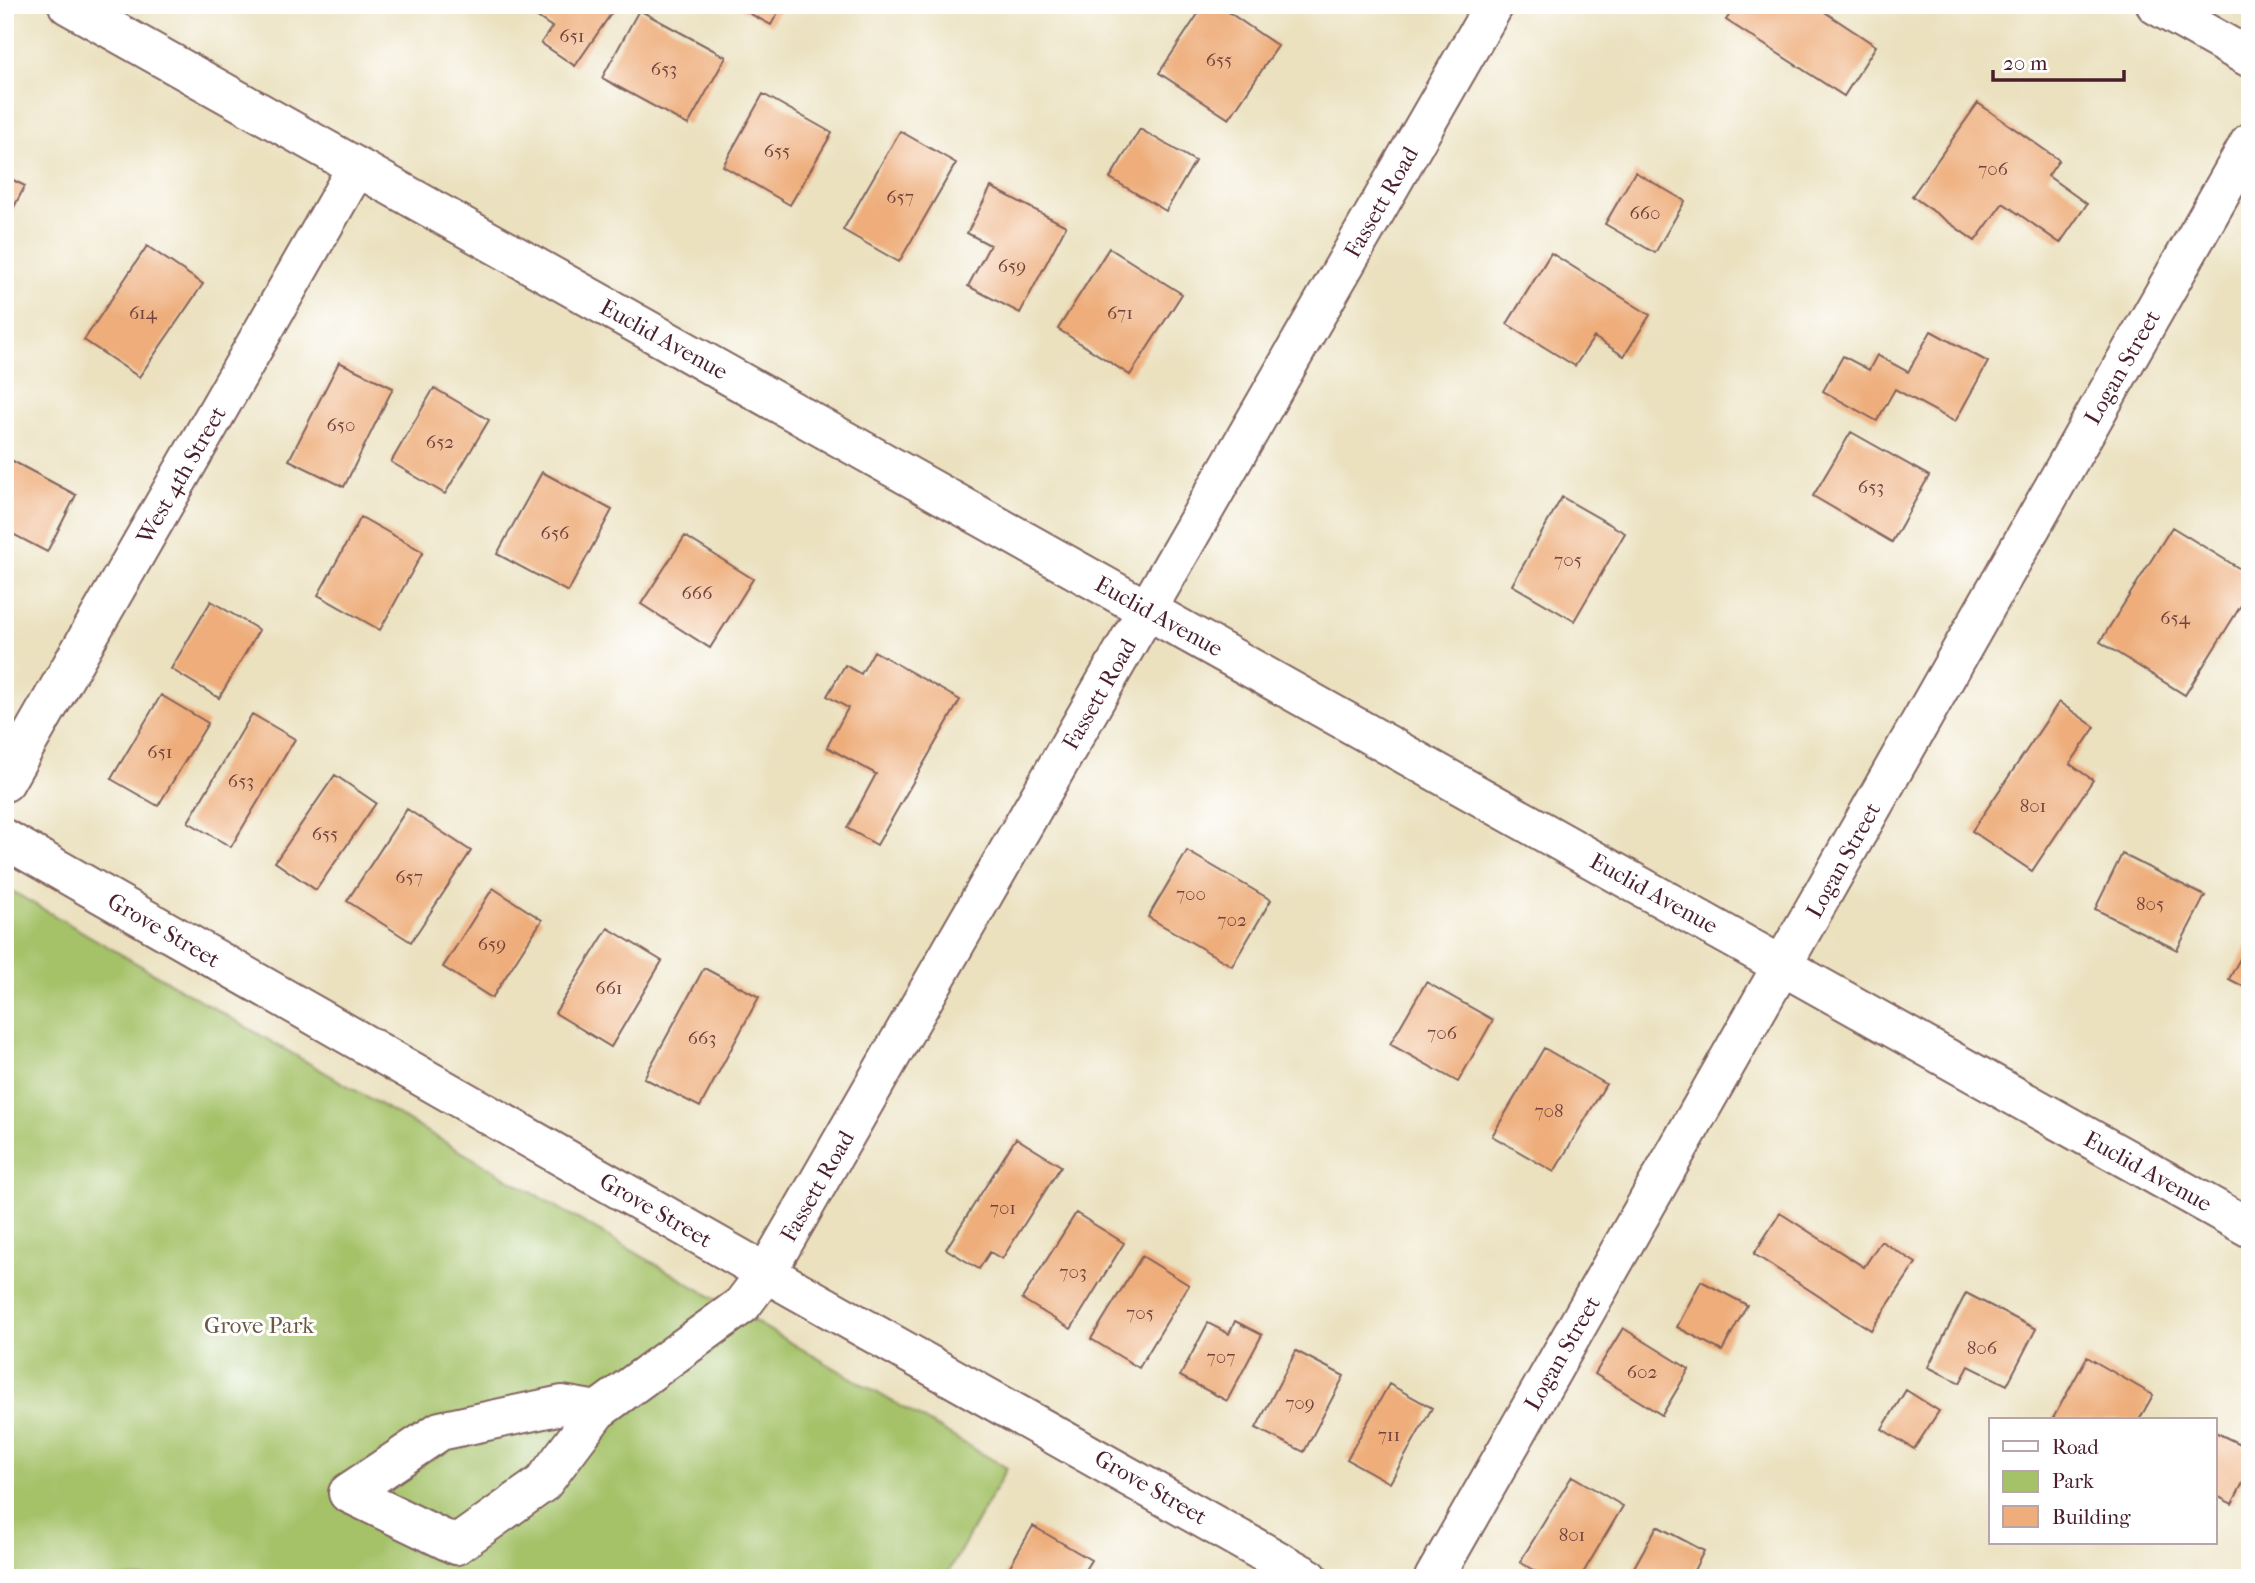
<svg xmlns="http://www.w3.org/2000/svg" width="2255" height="1583" viewBox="0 0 2255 1583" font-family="'IM FELL French Canon',serif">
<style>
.green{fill:#a5c269;stroke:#78704a;stroke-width:2}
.building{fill:#eead7a}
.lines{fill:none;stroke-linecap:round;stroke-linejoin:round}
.minor-casing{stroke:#82635f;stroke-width:42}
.minor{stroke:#fff;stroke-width:38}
.labels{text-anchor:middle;stroke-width:6;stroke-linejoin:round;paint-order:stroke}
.number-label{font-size:19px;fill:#73423f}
.street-label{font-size:23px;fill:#4a1f2b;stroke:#fff}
.park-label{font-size:23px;fill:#6a5841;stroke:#fff}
</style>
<rect width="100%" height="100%" fill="#fff"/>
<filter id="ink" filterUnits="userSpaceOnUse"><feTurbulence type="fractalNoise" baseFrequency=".0143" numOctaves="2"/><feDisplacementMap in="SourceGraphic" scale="14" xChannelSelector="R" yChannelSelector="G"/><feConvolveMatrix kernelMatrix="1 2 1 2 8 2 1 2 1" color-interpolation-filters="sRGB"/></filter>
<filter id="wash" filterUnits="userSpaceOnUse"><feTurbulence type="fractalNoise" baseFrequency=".00686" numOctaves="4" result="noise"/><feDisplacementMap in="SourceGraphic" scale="28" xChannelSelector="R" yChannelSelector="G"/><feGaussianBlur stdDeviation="1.57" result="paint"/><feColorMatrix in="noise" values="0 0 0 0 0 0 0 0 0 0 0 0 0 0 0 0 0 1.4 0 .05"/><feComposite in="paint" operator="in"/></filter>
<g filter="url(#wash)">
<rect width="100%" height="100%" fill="#ebe1bf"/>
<path class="green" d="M5,887L1007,1468L945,1578H5Z"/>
<g id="blocks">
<path class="building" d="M526,5H617L575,66L541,43L552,27L524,8Z
M734,5H782L771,25Z
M1204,5H1218L1278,46L1229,119L1159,73Z
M1736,5H1814L1876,46L1844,96L1726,20Z
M639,10L726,57L688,125L602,78Z
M763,94L832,133L790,205L723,166Z
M1978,103L2059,160L2048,176L2087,204L2060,243L2003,203L1975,241L1912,196Z
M1140,129L1195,161L1166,211L1110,178Z
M900,131L956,163L899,262L843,230Z
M1635,172L1685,201L1655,253L1605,224Z
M5,176L25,186L5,224Z
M991,187L1066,226L1020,313L968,286L990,245L967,233Z
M147,246L203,284L139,377L84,340Z
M1109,248L1182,294L1130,375L1058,329Z
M1551,253L1650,315L1624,356L1594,337L1575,366L1507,324Z
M1931,331L1988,362L1955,422L1895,389L1877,421L1823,391L1843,356L1869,370L1877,355L1908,372Z
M339,362L393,388L344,487L289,460Z
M434,388L489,420L445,494L391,462Z
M1851,432L1929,476L1892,542L1813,496Z
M9,459L76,495L47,552L5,530V466Z
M542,472L612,510L568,592L497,554Z
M1562,497L1625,533L1574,621L1512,585Z
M361,517L423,552L380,630L318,595Z
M2172,527L2250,575V591L2185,695L2100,642Z
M685,536L753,579L710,648L641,604Z
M211,601L259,630L219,698L171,669Z
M874,651L960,700L877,845L847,828L876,774L827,747L848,708L827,696L845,665L861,674Z
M161,695L208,723L158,806L111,779Z
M2059,702L2095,727L2070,764L2093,780L2032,871L1972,831Z
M252,714L295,739L231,847L188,822Z
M335,775L376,803L316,890L275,862Z
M407,809L471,851L411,942L347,901Z
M1187,851L1271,900L1232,966L1148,917Z
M2122,854L2205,896L2177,950L2095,909Z
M493,888L542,920L492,998L443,967Z
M608,928L662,961L611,1047L555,1013Z
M2250,940V990L2229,979Z
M704,968L759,997L700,1107L644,1078Z
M1426,982L1493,1020L1458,1082L1390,1044Z
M1544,1048L1606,1084L1554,1172L1492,1136Z
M1016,1138L1061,1166L1002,1259L990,1252L979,1269L946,1249Z
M1076,1213L1124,1243L1071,1329L1022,1299Z
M1780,1213L1864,1267L1881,1241L1916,1263L1871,1330L1754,1254Z
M1142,1256L1189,1285L1139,1368L1091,1339Z
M1701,1281L1747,1305L1722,1351L1677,1327Z
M1966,1293L2036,1329L2007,1385L1969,1366L1960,1383L1928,1367Z
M1235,1321L1262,1335L1227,1401L1180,1376L1208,1323L1229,1334Z
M1623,1328L1689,1369L1662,1415L1595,1374Z
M1296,1351L1344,1376L1304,1452L1256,1428Z
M2087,1357L2153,1395L2139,1420H2052Z
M1389,1384L1432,1408L1390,1483L1347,1459Z
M1906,1390L1939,1411L1914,1449L1882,1429Z
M2215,1432L2250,1449V1469L2232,1504L2215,1495Z
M1572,1476L1623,1506L1580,1578H1546L1520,1562Z
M1033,1526L1091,1560L1080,1578H1003Z
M1657,1526L1704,1551L1690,1578H1628Z"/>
</g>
</g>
<g filter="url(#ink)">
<use href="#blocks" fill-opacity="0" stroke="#82635f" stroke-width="2"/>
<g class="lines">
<defs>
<path id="minor" d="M68,5L2250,1228
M2156,5L2250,58
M5,782L357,167
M5,839L766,1273L1309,1578
M597,1411L543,1483L456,1545L348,1493L440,1431L562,1405L597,1411L742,1305L766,1273L795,1223L1494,5
M1434,1578L2250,142"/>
</defs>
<use href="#minor" class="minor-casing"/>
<use href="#minor" class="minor"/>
</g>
</g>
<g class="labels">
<g class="number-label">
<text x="572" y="42">651</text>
<text x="1219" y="66">655</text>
<text x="664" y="75">653</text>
<text x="777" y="157">655</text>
<text x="1993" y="175">706</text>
<text x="900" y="203">657</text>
<text x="1645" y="219">660</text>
<text x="1012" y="272">659</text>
<text x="143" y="319">614</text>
<text x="1120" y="319">671</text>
<text x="341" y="431">650</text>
<text x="440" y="448">652</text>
<text x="1871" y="493">653</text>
<text x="555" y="539">656</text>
<text x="1568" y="566">705</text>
<text x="697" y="599">666</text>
<text x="2175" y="624">654</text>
<text x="160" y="758">651</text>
<text x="241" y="787">653</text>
<text x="2033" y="812">801</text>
<text x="325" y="840">655</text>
<text x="409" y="883">657</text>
<text x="1191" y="900">700</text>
<text x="2150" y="910">805</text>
<text x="1232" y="926">702</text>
<text x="492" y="950">659</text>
<text x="609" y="994">661</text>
<text x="1442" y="1039">706</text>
<text x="702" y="1044">663</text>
<text x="1549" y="1117">708</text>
<text x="1003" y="1214">701</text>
<text x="1073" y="1278">703</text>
<text x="1140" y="1319">705</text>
<text x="1982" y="1354">806</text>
<text x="1221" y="1363">707</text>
<text x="1642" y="1378">602</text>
<text x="1300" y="1409">709</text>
<text x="1389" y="1441">711</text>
<text x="1572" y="1541">801</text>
</g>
<g class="street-label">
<text transform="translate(1381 202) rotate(-60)" y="8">Fassett Road</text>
<text transform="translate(664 339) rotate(29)" y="8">Euclid Avenue</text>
<text transform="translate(2122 367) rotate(-60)" y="8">Logan Street</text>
<text transform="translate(181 475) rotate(-60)" y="8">West 4th Street</text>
<text transform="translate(1159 616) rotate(29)" y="8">Euclid Avenue</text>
<text transform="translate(1099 694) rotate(-60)" y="8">Fassett Road</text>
<text transform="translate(1843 860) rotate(-61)" y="8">Logan Street</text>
<text transform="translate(1654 893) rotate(29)" y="8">Euclid Avenue</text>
<text transform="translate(164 930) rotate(30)" y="8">Grove Street</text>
<text transform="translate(2148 1171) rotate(29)" y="8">Euclid Avenue</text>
<text transform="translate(817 1186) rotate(-60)" y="8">Fassett Road</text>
<text transform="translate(656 1210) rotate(30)" y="8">Grove Street</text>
<text transform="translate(1562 1353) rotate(-60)" y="8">Logan Street</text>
<text transform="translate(1151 1487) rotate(30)" y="8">Grove Street</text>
</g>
<g class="park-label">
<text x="259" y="1333">Grove Park</text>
</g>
</g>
<rect width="2255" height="1583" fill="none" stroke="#fff" stroke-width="28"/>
<rect x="1989" y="1418" width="228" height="126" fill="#ffffff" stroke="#b7a5aa" stroke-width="2"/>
<rect x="2003" y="1441" width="35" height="10" fill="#ffffff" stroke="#b7a5aa" stroke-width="2"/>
<text x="2052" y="1454" font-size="21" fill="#4a1f2b">Road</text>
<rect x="2003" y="1471" width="35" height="21" fill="#a5c269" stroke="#b7a5aa" stroke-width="2"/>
<text x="2052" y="1488" font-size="21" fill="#4a1f2b">Park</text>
<rect x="2003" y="1506" width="35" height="21" fill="#eead7a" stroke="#b7a5aa" stroke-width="2"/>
<text x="2052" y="1524" font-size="21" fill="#4a1f2b">Building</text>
<path d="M1993 70v10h131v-10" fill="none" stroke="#4a1f2b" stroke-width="3.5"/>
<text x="2003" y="70" font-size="21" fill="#4a1f2b" stroke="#ffffff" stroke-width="5" paint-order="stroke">20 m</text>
</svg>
